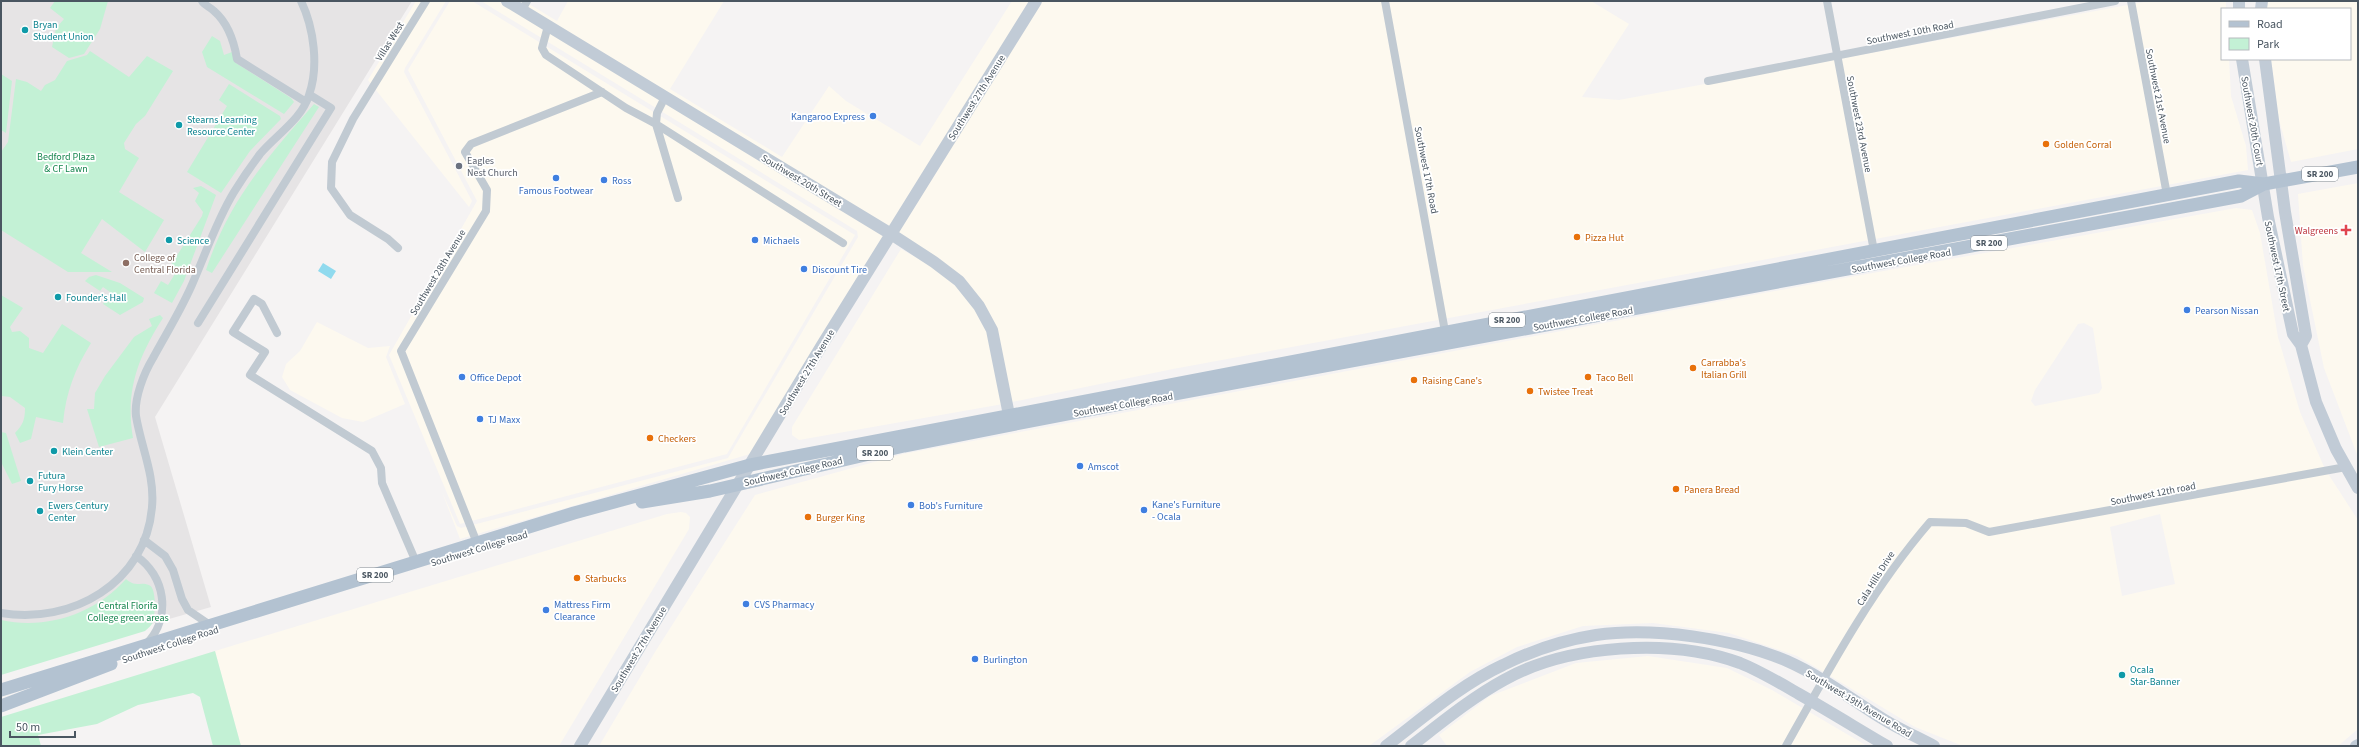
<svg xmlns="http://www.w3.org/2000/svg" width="2359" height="747" viewBox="0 0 2359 747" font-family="'Source Sans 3',sans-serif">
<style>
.commercial{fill:#fdf9ef;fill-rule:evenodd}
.education{fill:#e6e4e5}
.green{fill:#c3f1d5}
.water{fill:#90daee}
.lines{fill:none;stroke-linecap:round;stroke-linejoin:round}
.street{stroke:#c1cad2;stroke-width:8}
.secondary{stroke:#c1cbd6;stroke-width:12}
.primary{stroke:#b3c2d1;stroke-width:13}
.culture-dot{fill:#0f9aa8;stroke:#fff;stroke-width:1.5}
.shop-dot{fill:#3f7fe0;stroke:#fff;stroke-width:1.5}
.food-dot{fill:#e8710a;stroke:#fff;stroke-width:1.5}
.worship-dot{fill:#6b7280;stroke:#fff;stroke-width:1.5}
.health-dot{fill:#e0444e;stroke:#fff;stroke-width:1.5}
.education-dot{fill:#8d6e63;stroke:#fff;stroke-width:1.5}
.labels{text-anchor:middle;stroke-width:3.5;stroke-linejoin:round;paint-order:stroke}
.shield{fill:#fff;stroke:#808990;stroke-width:1}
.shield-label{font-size:9px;font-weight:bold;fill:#4a5661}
.culture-label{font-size:10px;fill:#0d838f;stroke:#fff;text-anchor:start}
.street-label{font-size:10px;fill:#4a5661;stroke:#fff}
.shop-label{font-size:10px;fill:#366cbe;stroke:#fff;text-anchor:start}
.food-label{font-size:10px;fill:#c56008;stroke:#fff;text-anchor:start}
.park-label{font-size:10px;fill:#17864f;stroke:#fff}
.worship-label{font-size:10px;fill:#5b616d;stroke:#fff;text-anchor:start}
.health-label{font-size:10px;fill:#be3a42;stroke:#fff;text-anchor:end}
.education-label{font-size:10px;fill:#785e54;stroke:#fff;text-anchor:start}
</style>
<rect width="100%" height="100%" fill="#f5f3f3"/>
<path class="commercial" d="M416,1H446L405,68L404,72L472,201L469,207L368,80Z
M450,1H472L855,235L727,454L460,524L389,355L477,201L408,70Z
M481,1H498L885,236L750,454L460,539L442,492L457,526L461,528L728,458L858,237L857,231Z
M517,1H524L557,21L568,1H724L670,89L782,157L829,86L846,101L920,146L1012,1H1031L890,228Z
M1041,1H1591L1629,24L1582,97L1619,100L2149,1H2226V9H2222V59H2229L2231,96L2246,146L2248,170L1173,369L1012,402L982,302L898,232Z
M2267,1H2358V149L2291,162L2279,120L2271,59H2350V9H2266Z
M2358,183V457L2324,368L2303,266L2298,194Z
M2236,208L2252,210L2260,233L2278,337L2300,412L2325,469L2358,520V729L2338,746H1963L1915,727L1797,656L1729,633L1653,623L1583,626L1517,647L1470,672L1369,746H599L655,652L755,495L903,454L1839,279ZM2084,323L2093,328L2102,388L2099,393L2035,406L2031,401L2035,390L2078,324ZM2160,514L2175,584L2122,596L2110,527Z
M901,249L931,266L955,285L975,309L988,332L1003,404L799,440L792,435V427Z
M317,322L368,348L390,346L386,357L405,404L363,422L342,418L290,390L282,377L286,364L300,351Z
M681,512L686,513L690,517L689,529L559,746H241L215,651L667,514Z
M1648,656L1727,668L1772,690L1867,746H1447L1439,735L1490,696L1576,663Z"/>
<path class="education" d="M1,1H412L155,417L211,607L1,667Z"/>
<path class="green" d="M55,1H108L100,29L84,54L69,58L52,47L56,28L64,19L50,8Z
M212,36L220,41L224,55L232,52L236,63L291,98L294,102L284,114L207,67L202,52Z
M90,51L129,77L147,56L173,71L145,116L136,124L124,143L125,149L139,158L119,192L164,220L145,252L102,219L81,253L112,272H68L1,230V152L8,142L16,79L27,82L41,91L45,85L55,80L67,61L87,55Z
M1,74L12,81L6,133L1,130Z
M229,84L280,116L281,119L250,151L221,193L187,172L227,106L219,100Z
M314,104L319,107L212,273L206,270C229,200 267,158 314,104Z
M201,186L216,195L184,281L172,303L154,293L161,281L168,285L178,269L171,265L202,216L203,212L195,201L199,193L193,188Z
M96,275L120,283L144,298L143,302L120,315L103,304L110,292L103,287L100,291L85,281L89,277Z
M1,295L23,308L10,327L12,332L20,331L29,338V348L43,353L62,324L91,343C75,369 66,392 63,423L36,417L31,439L20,443L15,433C23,425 25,419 25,408L10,397L2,396L1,392Z
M160,315L163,318C138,357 125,391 133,438L99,447L87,409H94L95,393L105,376L134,337L152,326L149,319Z
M1,432L6,433L21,481L12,484L1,462Z
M126,579C136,588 140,581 149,585C157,588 155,615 153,622C151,626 148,628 145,631L1,675V620C46,630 95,614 126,579Z
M215,651L241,746H213L200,697L193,693L138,705L97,724L38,735L41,746H1V717Z"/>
<path class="water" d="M323,263L336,271L331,279L318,271Z"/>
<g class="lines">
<path class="street" d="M202,1C204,5 210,7 214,11C228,23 234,41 237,59L306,102
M1385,1L1446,337
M1827,1L1874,251
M2131,1L2167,195
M522,10L527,1
M548,26L542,48L546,55L626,108L656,124L843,243
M1708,81L2115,1
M665,97L657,113L656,124L678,198
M398,248L388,239L350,215L331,188L332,162L353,119L426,1
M198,323L331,108L310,95
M277,333L262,304L254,299L233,332L265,352L250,375L372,451L381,468L382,483L416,562
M144,540L165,556L173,570L182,599L188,610L210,625
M477,543L401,351L486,211L487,190L465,152L471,144L602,92
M136,556C165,575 172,617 147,643
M1,613C71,625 146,583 152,507C155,475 141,447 136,416C134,398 144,373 153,358C167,332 183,307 194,280C207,250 217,220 234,192C242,179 251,166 260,154C276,135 302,119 309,95C319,67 314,28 301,1
M1786,746C1829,669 1872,589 1930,522L1966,523L1989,532L2346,467"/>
<path class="secondary" d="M507,1L891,234L934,262L959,281L979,306L992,330L1011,425
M2239,9V1
M2261,9L2262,1
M2242,59L2268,217L2293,334L2301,345L2316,402L2336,449L2358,488
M2265,59L2285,212L2306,336L2301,345
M580,746L822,345L1036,1
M1386,746C1423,718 1460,685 1503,665C1531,651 1564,640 1596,635C1653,627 1733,638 1787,661C1821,676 1851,699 1883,719C1899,729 1917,737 1934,746
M1411,746C1441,723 1471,698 1504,680C1568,644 1672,638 1740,663C1760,671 1780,683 1799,694C1829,711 1858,729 1887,746
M2356,746L2358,745"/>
<path class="primary" d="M642,502L710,491L904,446L1072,413L2241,196L2264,184
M1,690L574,513L750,465L2239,181L2264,184L2358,167
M1,706L111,664"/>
</g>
<g class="culture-dot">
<circle cx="25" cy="30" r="4"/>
<circle cx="179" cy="125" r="4"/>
<circle cx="169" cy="240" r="4"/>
<circle cx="58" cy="297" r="4"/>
<circle cx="54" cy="451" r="4"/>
<circle cx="30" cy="481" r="4"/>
<circle cx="40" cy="511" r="4"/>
<circle cx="2122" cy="675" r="4"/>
</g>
<g class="shop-dot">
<circle cx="873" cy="116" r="4"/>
<circle cx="556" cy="178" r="4"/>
<circle cx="604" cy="180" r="4"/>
<circle cx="755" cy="240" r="4"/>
<circle cx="804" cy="269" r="4"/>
<circle cx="2187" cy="310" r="4"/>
<circle cx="462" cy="377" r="4"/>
<circle cx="480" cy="419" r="4"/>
<circle cx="1080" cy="466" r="4"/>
<circle cx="911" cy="505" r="4"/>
<circle cx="1144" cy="510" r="4"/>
<circle cx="746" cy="604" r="4"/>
<circle cx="546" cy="610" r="4"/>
<circle cx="975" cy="659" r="4"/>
</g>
<g class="food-dot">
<circle cx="2046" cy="144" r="4"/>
<circle cx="1577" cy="237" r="4"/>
<circle cx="1693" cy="368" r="4"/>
<circle cx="1588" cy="377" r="4"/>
<circle cx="1414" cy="380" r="4"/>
<circle cx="1530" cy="391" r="4"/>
<circle cx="650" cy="438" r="4"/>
<circle cx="1676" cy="489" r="4"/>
<circle cx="808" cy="517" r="4"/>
<circle cx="577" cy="578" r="4"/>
</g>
<circle class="worship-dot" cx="459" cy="166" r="4"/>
<path class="health-dot" d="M2344 224h4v4h4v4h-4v4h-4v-4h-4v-4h4z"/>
<circle class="education-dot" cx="126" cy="263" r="4"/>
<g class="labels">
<g class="shield">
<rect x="2302" y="167" width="36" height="14" rx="3"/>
<rect x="1971" y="236" width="36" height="14" rx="3"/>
<rect x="1489" y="313" width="36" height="14" rx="3"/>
<rect x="857" y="446" width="36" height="14" rx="3"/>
<rect x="357" y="568" width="36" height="14" rx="3"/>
</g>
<g class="shield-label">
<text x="2320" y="177">SR 200</text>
<text x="1989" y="246">SR 200</text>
<text x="1507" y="323">SR 200</text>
<text x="875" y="456">SR 200</text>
<text x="375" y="578">SR 200</text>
</g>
<g class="culture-label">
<text x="33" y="28">Bryan<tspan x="33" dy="12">Student Union</tspan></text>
<text x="187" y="123">Stearns Learning<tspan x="187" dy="12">Resource Center</tspan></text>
<text x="177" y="244">Science</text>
<text x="66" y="301">Founder's Hall</text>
<text x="62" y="455">Klein Center</text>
<text x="38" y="479">Futura<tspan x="38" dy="12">Fury Horse</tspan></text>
<text x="48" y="509">Ewers Century<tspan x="48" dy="12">Center</tspan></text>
<text x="2130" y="673">Ocala<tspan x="2130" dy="12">Star-Banner</tspan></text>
</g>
<g class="street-label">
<text transform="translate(1910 32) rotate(-11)" y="4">Southwest 10th Road</text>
<text transform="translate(389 41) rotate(-58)" y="4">Villas West</text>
<text transform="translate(2159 96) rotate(79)" y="4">Southwest 21st Avenue</text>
<text transform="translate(976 97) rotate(-58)" y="4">Southwest 27th Avenue</text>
<text transform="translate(2253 121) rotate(80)" y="4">Southwest 20th Court</text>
<text transform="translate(1860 124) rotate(79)" y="4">Southwest 23rd Avenue</text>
<text transform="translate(1427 170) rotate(79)" y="4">Southwest 17th Road</text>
<text transform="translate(802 180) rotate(31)" y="4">Southwest 20th Street</text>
<text transform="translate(1901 260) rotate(-10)" y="4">Southwest College Road</text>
<text transform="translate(2278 266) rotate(78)" y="4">Southwest 17th Street</text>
<text transform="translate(437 272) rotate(-59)" y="4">Southwest 28th Avenue</text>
<text transform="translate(1583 318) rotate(-10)" y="4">Southwest College Road</text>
<text transform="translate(806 372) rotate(-59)" y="4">Southwest 27th Avenue</text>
<text transform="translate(1123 404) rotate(-10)" y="4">Southwest College Road</text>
<text transform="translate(793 471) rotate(-13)" y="4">Southwest College Road</text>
<text transform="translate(2153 493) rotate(-11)" y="4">Southwest 12th road</text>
<text transform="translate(479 548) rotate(-17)" y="4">Southwest College Road</text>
<text transform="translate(1875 578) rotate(-58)" y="4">Cala Hills Drive</text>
<text transform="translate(170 644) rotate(-18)" y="4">Southwest College Road</text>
<text transform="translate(638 649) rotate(-59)" y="4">Southwest 27th Avenue</text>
<text transform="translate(1859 703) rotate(31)" y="4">Southwest 19th Avenue Road</text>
</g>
<g class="shop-label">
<text x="865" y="120" text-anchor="end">Kangaroo Express</text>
<text x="612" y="184">Ross</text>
<text x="556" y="194" text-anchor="middle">Famous Footwear</text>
<text x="763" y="244">Michaels</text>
<text x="812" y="273">Discount Tire</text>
<text x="2195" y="314">Pearson Nissan</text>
<text x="470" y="381">Office Depot</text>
<text x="488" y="423">TJ Maxx</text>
<text x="1088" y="470">Amscot</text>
<text x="1152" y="508">Kane's Furniture<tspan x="1152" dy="12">- Ocala</tspan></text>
<text x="919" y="509">Bob's Furniture</text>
<text x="554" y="608">Mattress Firm<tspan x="554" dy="12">Clearance</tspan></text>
<text x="754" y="608">CVS Pharmacy</text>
<text x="983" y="663">Burlington</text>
</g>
<g class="food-label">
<text x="2054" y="148">Golden Corral</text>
<text x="1585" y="241">Pizza Hut</text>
<text x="1701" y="366">Carrabba's<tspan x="1701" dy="12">Italian Grill</tspan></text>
<text x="1596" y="381">Taco Bell</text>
<text x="1422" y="384">Raising Cane's</text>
<text x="1538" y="395">Twistee Treat</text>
<text x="658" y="442">Checkers</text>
<text x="1684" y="493">Panera Bread</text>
<text x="816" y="521">Burger King</text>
<text x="585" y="582">Starbucks</text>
</g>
<g class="park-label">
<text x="66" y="160">Bedford Plaza<tspan x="66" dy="12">&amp; CF Lawn</tspan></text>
<text x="128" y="609">Central Florifa<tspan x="128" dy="12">College green areas</tspan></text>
</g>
<g class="worship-label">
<text x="467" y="164">Eagles<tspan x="467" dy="12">Nest Church</tspan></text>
</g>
<g class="health-label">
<text x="2338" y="234">Walgreens</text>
</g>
<g class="education-label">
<text x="134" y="261">College of<tspan x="134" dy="12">Central Florida</tspan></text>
</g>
</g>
<rect width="2359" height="747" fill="none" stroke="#4a5661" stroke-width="4"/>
<rect x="2221" y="8" width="130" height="52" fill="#ffffff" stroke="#b7bbc0"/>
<rect x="2229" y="21" width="20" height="6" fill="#b3c2d1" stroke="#b7bbc0"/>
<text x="2257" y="28" font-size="12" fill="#4a5661">Road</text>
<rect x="2229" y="38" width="20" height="12" fill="#c3f1d5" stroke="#b7bbc0"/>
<text x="2257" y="48" font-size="12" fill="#4a5661">Park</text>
<path d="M10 731v6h65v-6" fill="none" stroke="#4a5661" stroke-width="2"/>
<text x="16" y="731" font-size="12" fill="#4a5661" stroke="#ffffff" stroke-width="3" paint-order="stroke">50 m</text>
</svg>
